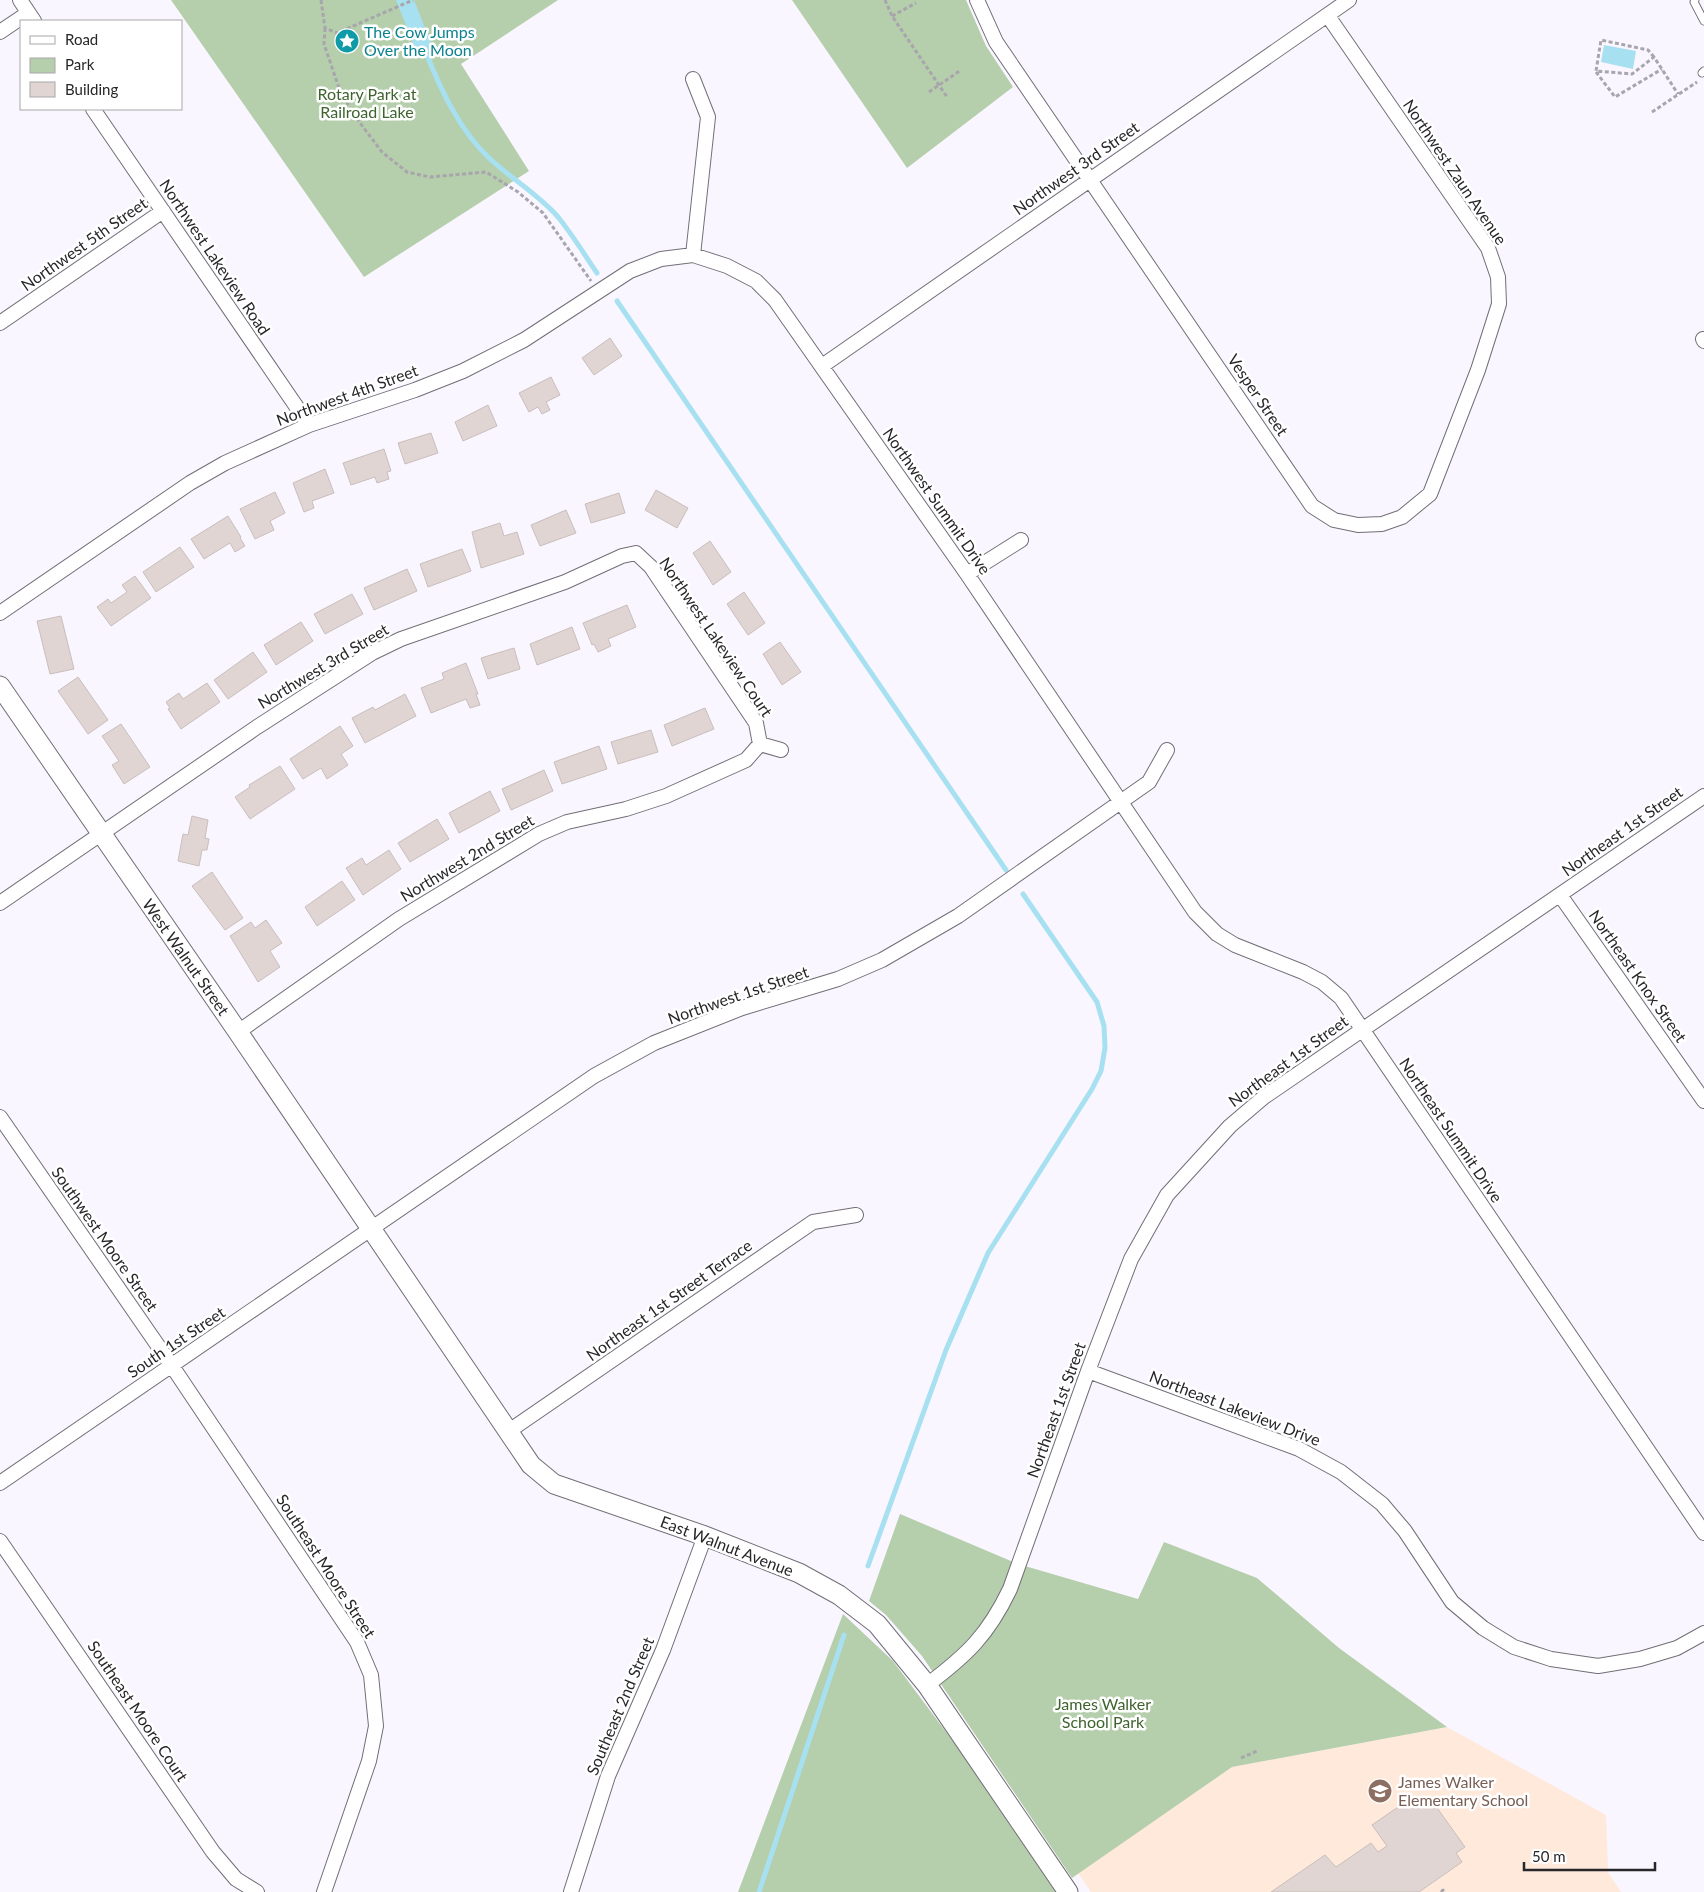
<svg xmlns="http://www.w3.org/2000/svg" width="1704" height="1892" viewBox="0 0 1704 1892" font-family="Lato,sans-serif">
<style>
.education{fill:#fee9db}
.green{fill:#b5ceab}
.water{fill:#a7e0f0}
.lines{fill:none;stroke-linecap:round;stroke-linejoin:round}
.stream{stroke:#a7e0f0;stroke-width:5}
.building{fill:#e0d5d2;stroke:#c8bebb}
.lane-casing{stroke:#726e76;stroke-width:9}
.street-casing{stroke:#726e76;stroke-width:16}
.secondary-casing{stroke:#726e76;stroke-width:21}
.path{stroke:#a8a5ac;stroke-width:3;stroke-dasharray:4 2.5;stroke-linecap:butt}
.lane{stroke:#fff;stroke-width:7}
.street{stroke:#fff;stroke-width:14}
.secondary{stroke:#fff;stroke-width:19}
.labels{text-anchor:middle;stroke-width:5;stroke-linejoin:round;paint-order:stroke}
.culture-label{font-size:16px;fill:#0d838f;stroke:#fff;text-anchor:start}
.park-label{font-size:16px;fill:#3e632d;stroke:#fff}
.street-label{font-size:16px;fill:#272629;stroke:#fff}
.education-label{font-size:16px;fill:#785e54;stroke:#fff;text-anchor:start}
</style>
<rect width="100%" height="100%" fill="#faf6ff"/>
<path class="education" d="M1447,1727L1606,1815L1608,1872L1621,1892H1091L1078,1873L1232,1767Z"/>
<path class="green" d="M171,0H558L461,64L529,171L364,277Z
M792,0H966L986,46L1013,87L907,168Z
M900,1514L1018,1564L1138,1599L1164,1542L1257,1578L1339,1648L1447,1727L1232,1767L1072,1878L922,1656L886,1615L869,1601Z
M843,1614L893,1661L967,1760L1057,1892H738Z"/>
<path class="water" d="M396,0H414L434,50L418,56Z
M1604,45L1636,51L1633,69L1601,62Z"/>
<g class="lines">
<path class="stream" d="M426,53C441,90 459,129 488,157C510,178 538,194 558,217C572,234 584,254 597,273
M617,301L1006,870
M868,1566L946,1350L988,1253L1092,1089L1101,1071L1105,1048L1104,1026L1097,1002L1023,894
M759,1892L844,1635"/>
</g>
<path class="building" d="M610,338L622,356L594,375L582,358Z
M551,377L560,395L546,402L550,410L542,414L538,407L529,412L519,393Z
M488,405L497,426L463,441L455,422Z
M431,433L438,453L405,464L398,443Z
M384,449L391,471L387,472L389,479L377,483L375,477L351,485L343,463Z
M325,469L334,493L312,501L314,508L304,512L293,483Z
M656,490L688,508L677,528L645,510Z
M275,492L285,513L270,521L274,530L255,539L240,509Z
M619,493L625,513L591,523L585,504Z
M566,510L576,533L540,546L531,525Z
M228,516L241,537L240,538L245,546L235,552L230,543L204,559L191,539Z
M500,523L504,536L517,532L524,554L481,568L472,532Z
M710,541L731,572L713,585L693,553Z
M180,547L194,567L156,592L143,572Z
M462,549L471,571L428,587L420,564Z
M407,569L417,591L374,610L364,588Z
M135,576L151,598L111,626L97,607L108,599L111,603L127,592L122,585Z
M744,592L765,623L748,635L727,604Z
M352,594L363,614L325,634L314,614Z
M627,605L636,627L608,639L611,646L598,652L594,644L592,645L583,623Z
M61,616L74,669L50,674L37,621Z
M301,622L313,641L276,665L264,645Z
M572,627L580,649L537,665L530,644Z
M780,642L801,672L782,685L763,654Z
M514,648L520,669L488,679L481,658Z
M253,652L267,672L228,699L214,680Z
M466,663L478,694H476L480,705L470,708L466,699L431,713L421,688L444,679L442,673Z
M78,677L108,720L88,734L58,691Z
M207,683L220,702L181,729L168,709L170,708L166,702L179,693L183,699Z
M405,694L416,716L365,743L352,718L373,707L375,710Z
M705,708L714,729L672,746L664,725Z
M121,724L150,767L124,784L112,765L119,761L102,736Z
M340,726L353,746L341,754L348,765L327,779L321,768L303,779L290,759Z
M651,730L658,752L618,764L611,742Z
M599,746L607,769L562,784L554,762Z
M280,766L295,789L250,819L235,797L250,787L249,785Z
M544,770L553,791L511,810L502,789Z
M490,791L500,811L459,833L449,813Z
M192,816L208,820L205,838L209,839L207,850H202L199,866L178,861L183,834L188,835Z
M437,819L449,839L410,862L398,843Z
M389,850L401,869L363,895L346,868L362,858L366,865Z
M212,872L243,918L225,930L192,886Z
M342,881L355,900L317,926L305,907Z
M266,920L282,943L270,951L280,967L258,982L230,936L251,922L255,928Z
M1414,1796L1421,1804L1430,1798L1465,1847L1456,1853L1462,1862L1419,1892H1271L1325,1855L1336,1867L1371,1843L1378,1852L1387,1846L1372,1825Z"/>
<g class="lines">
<defs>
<path id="lane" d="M1695,0L1694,2L1704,21
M1702,73L1704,71"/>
<path id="street" d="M20,0L34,21
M977,0L996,42L1312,506L1334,520L1358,525L1382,524L1402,517L1430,494L1478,370L1499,304L1498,277L1488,248L1328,16
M0,32L28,13
M693,79L708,117L693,255
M93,109L309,425
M0,323L163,211
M1703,339L1704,341
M822,366L1349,0
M967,574L1021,540
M0,613L190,483L225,463L309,425L415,390L463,371L524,340L630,271L661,259L693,255L727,266L756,281L775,300L967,574L1195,912L1217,934L1235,945L1303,972L1322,982L1341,998L1704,1533
M1560,895L1704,1101
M0,903L257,727L372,653L401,639L565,582L622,556L636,553L651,567L756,723L760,744L781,750
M238,1032L399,919L539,834L567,822L626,809L666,796L746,760L760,744
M0,1117L172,1366L357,1642L371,1675L376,1726L369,1761L324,1892
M1088,1371L1299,1449L1341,1472L1382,1504L1405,1531L1452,1602L1483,1628L1514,1647L1551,1659L1598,1666L1640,1659L1677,1648L1704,1633
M509,1431L813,1222L856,1215
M0,1483L594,1076L654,1043L742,1008L838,979L882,960L958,916L1149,782L1167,750
M0,1541L213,1852L236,1879L257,1892
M927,1685C967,1655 988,1635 1010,1589L1088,1371L1131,1259L1167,1195L1230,1126L1264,1097L1704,796
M571,1892L608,1776L663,1650L705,1536"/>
<path id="secondary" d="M0,686L238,1032L531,1465L554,1484L705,1536L799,1573L839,1595L877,1624L927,1685L1068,1892"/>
</defs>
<use href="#lane" class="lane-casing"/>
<use href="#street" class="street-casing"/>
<use href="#secondary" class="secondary-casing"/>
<path class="path" d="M321,0L325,28L337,33L413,0
M885,0L892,16L947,97
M892,16L916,3
M325,28L324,44L339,88L354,115L382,152L407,172L430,177L486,172L518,192L543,213L591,281
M1654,57L1648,50L1601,40L1596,71L1632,74L1654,57L1678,94
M1596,72L1615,97L1662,69
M929,92L961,70
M1652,112L1697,82
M1241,1758L1257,1751
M1441,1892L1443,1890L1444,1892"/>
<use href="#lane" class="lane"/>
<use href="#street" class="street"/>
<use href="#secondary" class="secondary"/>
</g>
<defs>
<symbol id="sight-disc" viewBox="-11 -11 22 22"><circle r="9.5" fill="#0f9aa8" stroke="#fff"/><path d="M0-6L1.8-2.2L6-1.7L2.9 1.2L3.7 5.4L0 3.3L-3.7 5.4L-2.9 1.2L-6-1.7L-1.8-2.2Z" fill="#fff"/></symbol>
<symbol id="school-disc" viewBox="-11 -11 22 22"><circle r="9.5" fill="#8d6e63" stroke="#fff"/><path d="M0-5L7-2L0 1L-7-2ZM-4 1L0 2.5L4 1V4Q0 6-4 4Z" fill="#fff"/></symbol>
</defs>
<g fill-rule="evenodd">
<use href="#sight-disc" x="333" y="27" width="28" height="28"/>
<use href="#school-disc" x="1366" y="1777" width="28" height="28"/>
</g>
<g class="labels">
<g class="culture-label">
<text x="364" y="38">The Cow Jumps<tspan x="364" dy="18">Over the Moon</tspan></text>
</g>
<g class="park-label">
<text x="367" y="100">Rotary Park at<tspan x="367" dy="18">Railroad Lake</tspan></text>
<text x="1103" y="1710">James Walker<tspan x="1103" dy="18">School Park</tspan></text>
</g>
<g class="street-label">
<text transform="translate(1076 168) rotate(-35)" y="6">Northwest 3rd Street</text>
<text transform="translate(1455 172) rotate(56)" y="6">Northwest Zaun Avenue</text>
<text transform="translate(84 244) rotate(-35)" y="6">Northwest 5th Street</text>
<text transform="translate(215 257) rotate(56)" y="6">Northwest Lakeview Road</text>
<text transform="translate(347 395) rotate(-20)" y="6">Northwest 4th Street</text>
<text transform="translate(1258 395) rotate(56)" y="6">Vesper Street</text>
<text transform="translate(937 501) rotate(55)" y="6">Northwest Summit Drive</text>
<text transform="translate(716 637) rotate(56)" y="6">Northwest Lakeview Court</text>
<text transform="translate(323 666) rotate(-31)" y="6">Northwest 3rd Street</text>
<text transform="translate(1622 831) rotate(-35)" y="6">Northeast 1st Street</text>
<text transform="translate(467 858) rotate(-31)" y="6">Northwest 2nd Street</text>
<text transform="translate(186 957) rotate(55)" y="6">West Walnut Street</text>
<text transform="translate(1638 976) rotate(55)" y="6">Northeast Knox Street</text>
<text transform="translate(738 995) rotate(-19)" y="6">Northwest 1st Street</text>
<text transform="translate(1288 1061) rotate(-36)" y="6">Northeast 1st Street</text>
<text transform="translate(1451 1130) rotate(56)" y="6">Northeast Summit Drive</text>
<text transform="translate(105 1239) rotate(55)" y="6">Southwest Moore Street</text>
<text transform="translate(669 1300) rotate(-35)" y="6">Northeast 1st Street Terrace</text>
<text transform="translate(176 1342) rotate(-34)" y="6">South 1st Street</text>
<text transform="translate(1235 1408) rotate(21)" y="6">Northeast Lakeview Drive</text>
<text transform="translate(1056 1410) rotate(-70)" y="6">Northeast 1st Street</text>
<text transform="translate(727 1546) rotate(21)" y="6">East Walnut Avenue</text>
<text transform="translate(326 1566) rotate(57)" y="6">Southeast Moore Street</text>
<text transform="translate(620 1706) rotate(-67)" y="6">Southeast 2nd Street</text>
<text transform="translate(138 1711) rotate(56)" y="6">Southeast Moore Court</text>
</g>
<g class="education-label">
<text x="1398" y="1788">James Walker<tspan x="1398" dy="18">Elementary School</tspan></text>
</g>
</g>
<rect x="20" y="20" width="162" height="90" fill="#ffffff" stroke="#a9a8a9"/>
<rect x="30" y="36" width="25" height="8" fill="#ffffff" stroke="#a9a8a9"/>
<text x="65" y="45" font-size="15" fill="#272629">Road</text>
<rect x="30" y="58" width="25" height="15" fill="#b5ceab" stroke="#a9a8a9"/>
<text x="65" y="70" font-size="15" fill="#272629">Park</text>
<rect x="30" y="82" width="25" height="15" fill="#e0d5d2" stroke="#a9a8a9"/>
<text x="65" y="95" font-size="15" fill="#272629">Building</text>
<path d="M1524 1862v8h131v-8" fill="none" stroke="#272629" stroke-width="2.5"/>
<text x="1532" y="1862" font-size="15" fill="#272629" stroke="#ffffff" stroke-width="4" paint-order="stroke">50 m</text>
</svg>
